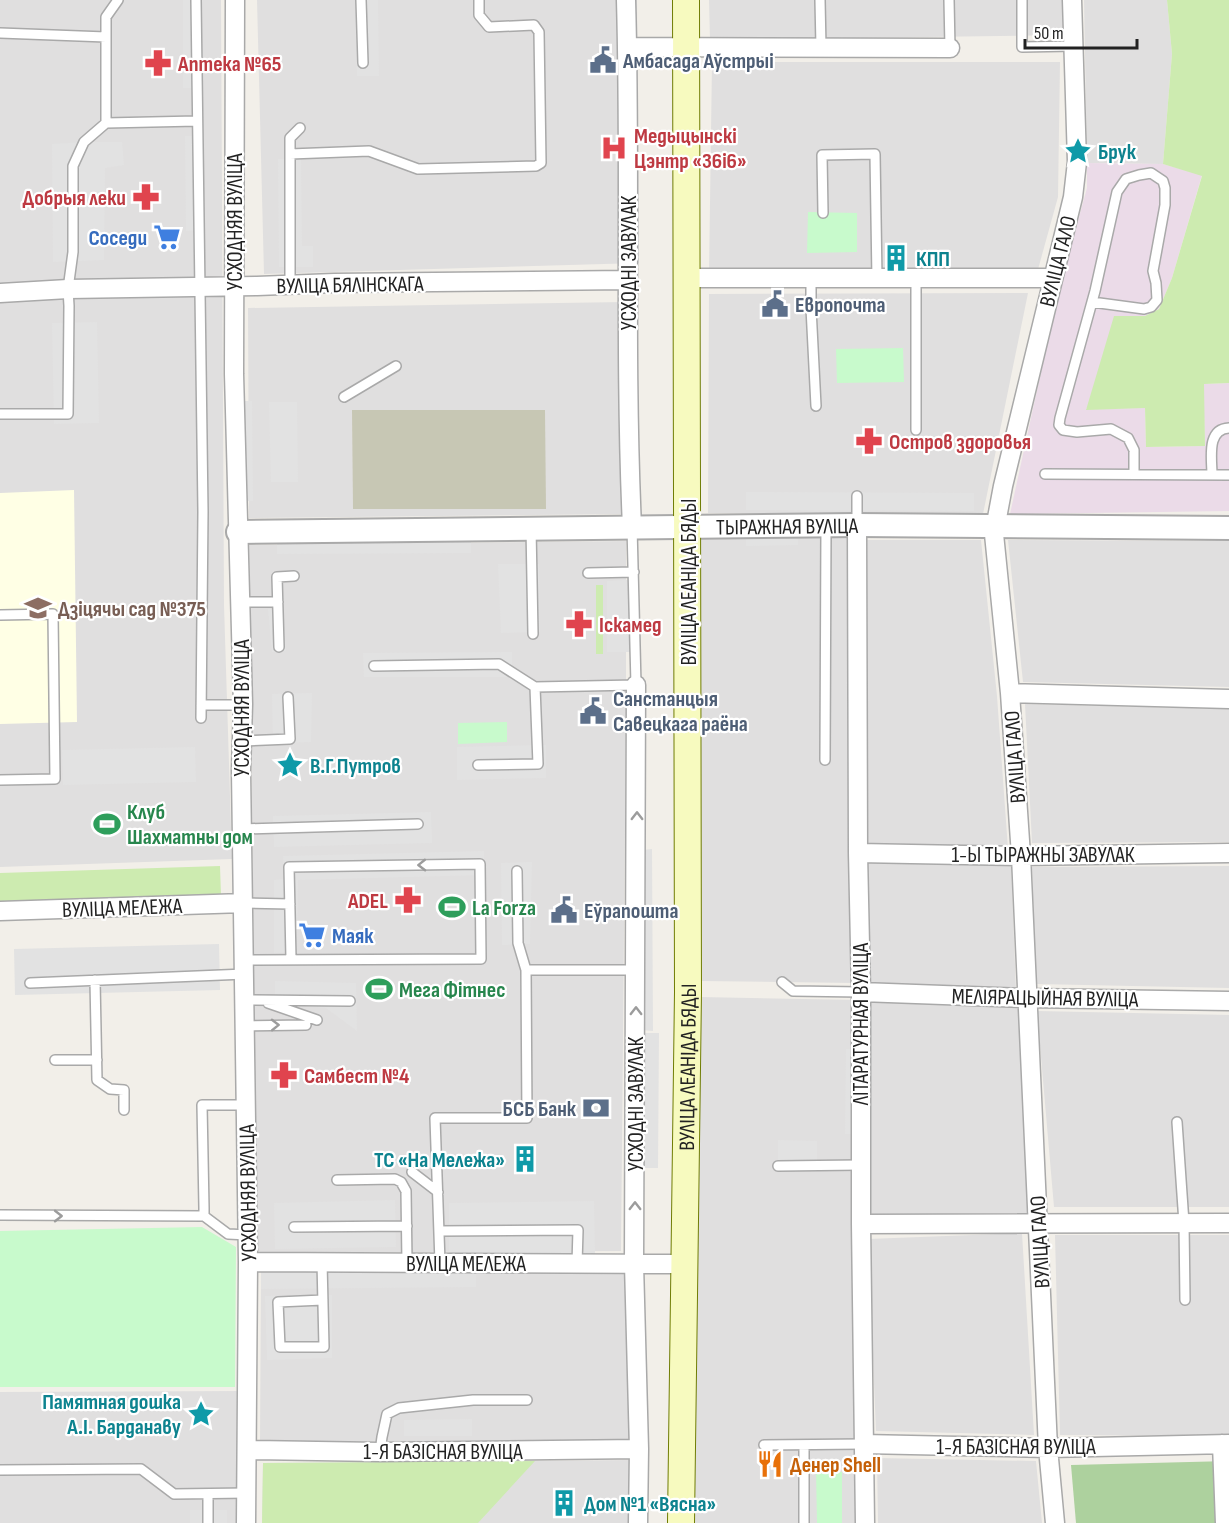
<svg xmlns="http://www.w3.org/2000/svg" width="1229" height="1523" viewBox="0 0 1229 1523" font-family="'Sofia Sans Condensed',sans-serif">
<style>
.residential{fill:#e0dfdf}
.industrial{fill:#ebdbe8}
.education{fill:#ffffe5}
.construction{fill:#c7c7b4}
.grass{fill:#cdebb0}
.forest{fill:#add19e}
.park{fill:#c8facc}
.parking{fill:#e2e2e2}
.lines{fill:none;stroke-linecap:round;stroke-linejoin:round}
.service-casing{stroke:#a9a9a9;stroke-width:12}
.minor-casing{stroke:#a9a9a9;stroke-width:21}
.tertiary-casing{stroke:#a9a9a9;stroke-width:26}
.secondary-casing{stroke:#707d05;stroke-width:28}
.service{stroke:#fff;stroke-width:9}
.minor{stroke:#fff;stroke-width:18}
.tertiary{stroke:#fff;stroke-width:22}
.secondary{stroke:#f7fabf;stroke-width:26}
.oneway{stroke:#9c9c9c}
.labels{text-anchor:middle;stroke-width:4.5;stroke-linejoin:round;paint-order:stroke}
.service-label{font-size:22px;font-weight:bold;fill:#4e5e75;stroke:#fff;text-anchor:start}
.health-label{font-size:22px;font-weight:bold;fill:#be3a42;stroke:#fff;text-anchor:start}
.culture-label{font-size:22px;font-weight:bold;fill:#0d838f;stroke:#fff;text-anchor:start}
.street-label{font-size:22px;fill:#222;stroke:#fff}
.shop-label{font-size:22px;font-weight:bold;fill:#366cbe;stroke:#fff;text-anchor:end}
.education-label{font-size:22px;font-weight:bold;fill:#785e54;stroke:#fff;text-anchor:start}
.leisure-label{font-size:22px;font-weight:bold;fill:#27864d;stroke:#fff;text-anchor:start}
.food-label{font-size:22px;font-weight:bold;fill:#c56008;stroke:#fff;text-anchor:start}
</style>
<rect width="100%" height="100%" fill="#f2efe9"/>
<path class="residential" d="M0,0H221L224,605L232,859L0,867Z
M257,0H637L639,263L264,274Z
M709,0H1062L1063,35L710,40Z
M1084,0H1167L1172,54L1163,164L1087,163Z
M712,62H1060L1058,197L1037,273L709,274Z
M1028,293L983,514L708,513L709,294Z
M625,302L626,514L249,518L248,308Z
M699,536L849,537L854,983L701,981Z
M866,540H981L997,696L1008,849L867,848Z
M1008,540L1229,541V687L1023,682Z
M626,541V715L621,1251L257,1253L249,545Z
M1025,704L1229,709V842L1032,843Z
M867,860L1011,861L1016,991L867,984Z
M1229,866V988L1036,984L1032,867Z
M699,997L856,1000L857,1523H694Z
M867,1000L1018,1003L1030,1215L866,1221Z
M1037,1011L1229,1015V1207H1054Z
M1022,1233L1034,1435L876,1431L868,1239Z
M1055,1235H1229V1436L1060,1435Z
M261,1271L628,1273L631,1443L260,1441Z
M242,1391L240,1523H0V1392Z
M877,1458L1036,1461L1042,1523H878Z
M634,1460L633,1523H262L263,1463Z"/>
<path class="industrial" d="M1087,163L1163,164L1202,175L1172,278L1159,309L1145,316L1086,409L1145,408L1146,447L1205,446L1203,384L1229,383V511L1010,514L1059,290L1087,188Z"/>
<path class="education" d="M74,490L77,722L0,724V493Z"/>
<path class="construction" d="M352,410H545L546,509H353Z"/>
<path class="grass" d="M1167,0H1229V383L1204,384L1205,446L1146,447L1145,408L1086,410L1114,316H1145L1159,309L1172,278L1202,176L1163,164L1172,54Z
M596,585H603V654H596Z
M220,866L221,896L0,902V873Z
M535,1461L478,1523H262L263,1463Z"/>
<path class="forest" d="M1229,1461V1523H1076L1071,1465Z"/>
<path class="park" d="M808,212L857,213V252L807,253Z
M903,348L904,382L837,383L836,349Z
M507,722V742L458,744V723Z
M202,1227L236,1247L235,1387H0V1231Z
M816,1471L842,1472V1523H817Z"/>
<path class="parking" d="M183,0H196L197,88H183Z
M355,0H378L379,76H357Z
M185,136H198V230L186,231Z
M84,142H122L124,165L105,168L104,260L53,262L52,144Z
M278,159H301L302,246H313V267H279Z
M97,322L99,423L54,424L52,323Z
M244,401H252L253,501H245Z
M269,402H297L298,482H271Z
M746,492L974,493V511L746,510Z
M746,531H798V545L746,546Z
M471,536V553L277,554V537Z
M498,564H539L540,632L501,633Z
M637,579V652H607V581Z
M283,608L286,651L272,652L268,609Z
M512,652V677H364L363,653Z
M312,693L311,742L273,743L272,694Z
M546,745V778L457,780V747Z
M195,747L196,782L63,785L62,750Z
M431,812L432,843L274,847L273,816Z
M652,849L653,1031L641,1030L643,850Z
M484,851V875L298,880L297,952L274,953V880L284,879L283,856Z
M532,862L530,944L502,945L501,863Z
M219,944L220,990L15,995L14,949Z
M275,981L356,983L357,1031L326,1008L291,1005L275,995Z
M632,1033H659L658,1168H631Z
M846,1049H861L860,1134H845Z
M778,1140L817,1141V1166H778Z
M395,1200L396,1247L275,1249L274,1203Z
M594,1201L595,1255L449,1254V1203Z
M476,1269V1287L261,1289V1271Z
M332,1295V1358L267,1360L265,1296Z
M472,1419V1436H404V1420Z
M190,1510H227V1523H190Z"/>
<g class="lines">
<defs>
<path id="service" d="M196,0L203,512L201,718
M361,0L363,63
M820,0L821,47
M949,0L950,48
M1022,0V47L1073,46
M0,33L106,37
M106,123L197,121
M290,154L369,151L418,169L536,166L541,163L539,32L534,25L489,27L479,15V0
M823,213L822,155L875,154L877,279
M916,278V430
M811,279V308L816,406
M290,285V138L300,128
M1092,302L1144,309L1151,307L1157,300L1156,283L1153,271L1165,205V188L1163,181L1151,173L1139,175L1126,179L1117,192L1095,291L1060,418L1059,425L1063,430L1077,432L1111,429L1128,438L1134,450V474
M344,397L396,366
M0,414H68L69,306L68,289L73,252V166L84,142L106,123V17L118,0
M1045,474L1229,475
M1212,475C1212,459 1206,429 1229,428
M857,496V525
M531,528L533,634
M588,573L634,572
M240,602H278
M0,615L53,614L55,779L0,780
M279,647L277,577L294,576
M374,666L499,664L535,687L636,685L632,527
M201,705H234L243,704
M242,741L290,739L288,697
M825,760L826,526
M478,765L538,764L535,687
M242,829L418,824
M517,871L518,943L526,970
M244,903L290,904
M245,960L481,959L480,864L289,867L291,959
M95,980L97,1080L110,1089L124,1090V1110
M782,982L793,991L861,992
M30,983L245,974
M245,1000L350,1001
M268,1003L317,1020
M245,1026L306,1025
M55,1060H97
M246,1105H202L204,1208V1216L228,1234L248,1235
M1177,1122L1184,1223L1185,1300
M778,1166L860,1165
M412,1172L438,1192
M337,1180L395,1179L401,1182L406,1191L407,1262
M0,1215L204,1216
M294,1227L407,1226
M439,1231L578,1230L577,1264
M322,1262L324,1347H280L278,1302L323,1300
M440,1263L435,1118H527L526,970H636
M764,1445L863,1444
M380,1452L382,1437L387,1414L399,1408L473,1400H527
M0,1470L141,1469L174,1494L247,1493
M208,1523V1494
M804,1523V1445"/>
<path id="minor" d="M235,0L234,374L243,704L241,771L248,1262L246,1523
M626,0C631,176 624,351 632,527
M627,47L950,48
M687,278H1053
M0,293L68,289L257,286L334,283L628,280
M857,525L858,853L861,992V1224L865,1523
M636,685L634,1264L639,1449L638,1523
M1010,693L1229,699
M858,853L1021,856L1229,853
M0,911L244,903
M861,992L1028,998L1229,1001
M861,1224L1229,1223
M248,1262L685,1264
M863,1444L1048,1448L1229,1444
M1222,1444L1225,1523
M247,1450L380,1452L639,1449
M1055,1523L1048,1448L1021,856L1010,693L994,534L1003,486L1073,197L1077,162L1072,0"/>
<g id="tertiary">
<path id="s1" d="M238,532L857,525L1229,528"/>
</g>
<g id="secondary">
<path id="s2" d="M681,1523L688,992L686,0"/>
</g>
</defs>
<use href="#service" class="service-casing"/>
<use href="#minor" class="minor-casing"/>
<use href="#tertiary" class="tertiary-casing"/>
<use href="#secondary" class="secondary-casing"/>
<use href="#service" class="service"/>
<use href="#minor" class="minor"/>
<use href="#tertiary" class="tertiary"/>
<use href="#secondary" class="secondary"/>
</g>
<defs><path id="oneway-chevron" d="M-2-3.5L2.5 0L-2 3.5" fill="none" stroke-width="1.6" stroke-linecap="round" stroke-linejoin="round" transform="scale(1.5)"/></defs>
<g class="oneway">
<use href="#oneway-chevron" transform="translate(637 816) rotate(-90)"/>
<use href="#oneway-chevron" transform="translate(422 865) rotate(179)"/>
<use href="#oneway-chevron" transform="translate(636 1011) rotate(-90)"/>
<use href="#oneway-chevron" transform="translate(275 1025) rotate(-1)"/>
<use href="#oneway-chevron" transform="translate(635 1206) rotate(-90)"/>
<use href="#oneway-chevron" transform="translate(58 1216)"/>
</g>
<defs>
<symbol id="civic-bare" viewBox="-9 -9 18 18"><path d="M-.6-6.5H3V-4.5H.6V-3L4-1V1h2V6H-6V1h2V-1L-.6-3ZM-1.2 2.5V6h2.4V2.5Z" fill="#5c6f8a" stroke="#fff" stroke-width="2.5" paint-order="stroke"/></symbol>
<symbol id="pharmacy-bare" viewBox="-9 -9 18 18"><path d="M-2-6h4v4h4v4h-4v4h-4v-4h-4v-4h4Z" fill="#e0444e" stroke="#fff" stroke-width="2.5" paint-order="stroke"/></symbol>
<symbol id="hospital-bare" viewBox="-9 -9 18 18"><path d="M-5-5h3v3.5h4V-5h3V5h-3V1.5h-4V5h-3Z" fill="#e0444e" stroke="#fff" stroke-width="2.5" paint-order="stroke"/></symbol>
<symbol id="sight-bare" viewBox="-9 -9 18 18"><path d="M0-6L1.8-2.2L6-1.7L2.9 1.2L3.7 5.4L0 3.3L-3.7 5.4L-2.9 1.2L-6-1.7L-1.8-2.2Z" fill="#0f9aa8" stroke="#fff" stroke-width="2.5" paint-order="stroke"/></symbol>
<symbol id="supermarket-bare" viewBox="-9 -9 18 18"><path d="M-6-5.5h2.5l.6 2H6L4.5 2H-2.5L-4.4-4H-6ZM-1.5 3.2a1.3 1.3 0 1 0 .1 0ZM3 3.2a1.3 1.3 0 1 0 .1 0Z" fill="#3f7fe0" stroke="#fff" stroke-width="2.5" paint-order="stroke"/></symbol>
<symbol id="building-bare" viewBox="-9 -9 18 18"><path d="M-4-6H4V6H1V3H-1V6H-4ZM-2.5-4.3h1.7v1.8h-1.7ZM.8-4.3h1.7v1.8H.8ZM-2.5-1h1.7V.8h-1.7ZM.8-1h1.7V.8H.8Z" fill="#0f9aa8" stroke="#fff" stroke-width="2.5" paint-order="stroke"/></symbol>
<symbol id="school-bare" viewBox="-9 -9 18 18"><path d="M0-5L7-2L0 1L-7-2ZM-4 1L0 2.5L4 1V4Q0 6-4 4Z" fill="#8d6e63" stroke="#fff" stroke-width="2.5" paint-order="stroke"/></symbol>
<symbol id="stadium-bare" viewBox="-9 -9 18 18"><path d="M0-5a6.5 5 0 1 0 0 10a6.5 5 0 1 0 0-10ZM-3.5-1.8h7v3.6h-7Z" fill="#2e9e5b" stroke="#fff" stroke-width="2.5" paint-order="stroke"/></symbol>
<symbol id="bank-bare" viewBox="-9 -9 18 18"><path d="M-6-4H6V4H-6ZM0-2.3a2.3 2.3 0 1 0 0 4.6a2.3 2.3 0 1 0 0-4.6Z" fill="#5c6f8a" stroke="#fff" stroke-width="2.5" paint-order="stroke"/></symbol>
<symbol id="restaurant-bare" viewBox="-9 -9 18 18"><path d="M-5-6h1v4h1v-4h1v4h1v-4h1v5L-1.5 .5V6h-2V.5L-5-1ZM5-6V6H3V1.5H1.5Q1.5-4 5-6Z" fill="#e8710a" stroke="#fff" stroke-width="2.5" paint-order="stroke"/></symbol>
</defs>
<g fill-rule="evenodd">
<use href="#civic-bare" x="584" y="41" width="38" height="38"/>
<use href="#pharmacy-bare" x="139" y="44" width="38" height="38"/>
<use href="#hospital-bare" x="595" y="129" width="38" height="38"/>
<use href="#sight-bare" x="1059" y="132" width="38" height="38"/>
<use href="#pharmacy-bare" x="127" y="178" width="38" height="38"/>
<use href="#supermarket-bare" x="148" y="218" width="38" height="38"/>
<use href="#building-bare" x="877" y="239" width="38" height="38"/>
<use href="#civic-bare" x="756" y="285" width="38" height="38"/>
<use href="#pharmacy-bare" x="850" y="422" width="38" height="38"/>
<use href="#school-bare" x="19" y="589" width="38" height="38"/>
<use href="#pharmacy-bare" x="560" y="605" width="38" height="38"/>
<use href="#civic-bare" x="574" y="692" width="38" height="38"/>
<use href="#sight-bare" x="271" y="746" width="38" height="38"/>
<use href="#stadium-bare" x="88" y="805" width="38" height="38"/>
<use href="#pharmacy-bare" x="389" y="881" width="38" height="38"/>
<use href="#stadium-bare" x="433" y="888" width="38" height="38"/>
<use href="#civic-bare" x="545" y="891" width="38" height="38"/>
<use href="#supermarket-bare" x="293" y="916" width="38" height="38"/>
<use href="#stadium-bare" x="360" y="970" width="38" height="38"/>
<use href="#pharmacy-bare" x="265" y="1056" width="38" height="38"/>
<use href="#bank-bare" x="577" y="1089" width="38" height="38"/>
<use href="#building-bare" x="506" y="1140" width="38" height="38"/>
<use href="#sight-bare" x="182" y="1395" width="38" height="38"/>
<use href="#restaurant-bare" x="751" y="1445" width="38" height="38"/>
<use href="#building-bare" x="545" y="1484" width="38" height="38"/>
</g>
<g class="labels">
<g class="service-label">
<text x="623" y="68">Амбасада Аўстрыі</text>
<text x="795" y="312">Европочта</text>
<text x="613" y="706">Санстанцыя<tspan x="613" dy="25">Савецкага раёна</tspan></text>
<text x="584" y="918">Еўрапошта</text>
<text x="576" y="1116" text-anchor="end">БСБ Банк</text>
</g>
<g class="health-label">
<text x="178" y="71">Аптека №65</text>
<text x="634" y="143">Медыцынскі<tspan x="634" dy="25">Цэнтр «36і6»</tspan></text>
<text x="126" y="205" text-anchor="end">Добрыя леки</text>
<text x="889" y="449">Остров здоровья</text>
<text x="599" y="632">Іскамед</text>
<text x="388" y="908" text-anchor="end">ADEL</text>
<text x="304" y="1083">Самбест №4</text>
</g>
<g class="culture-label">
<text x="1098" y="159">Брук</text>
<text x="916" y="266">КПП</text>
<text x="310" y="773">В.Г.Путров</text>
<text x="505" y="1167" text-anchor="end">ТС «На Мележа»</text>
<text x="181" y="1409" text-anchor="end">Памятная дошка<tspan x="181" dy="25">А.І. Барданаву</tspan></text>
<text x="584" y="1511">Дом №1 «Вясна»</text>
</g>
<g class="street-label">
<text transform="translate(234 222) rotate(-90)" y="8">УСХОДНЯЯ ВУЛІЦА</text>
<text transform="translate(1057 261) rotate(-76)" y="8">ВУЛІЦА ГАЛО</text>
<text transform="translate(628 263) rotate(-90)" y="8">УСХОДНІ ЗАВУЛАК</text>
<text transform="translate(350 284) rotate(-1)" y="8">ВУЛІЦА БЯЛІНСКАГА</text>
<text dy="8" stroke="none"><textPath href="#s1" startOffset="549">ТЫРАЖНАЯ ВУЛІЦА</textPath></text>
<text transform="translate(688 582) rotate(-90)" y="8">ВУЛІЦА ЛЕАНІДА БЯДЫ</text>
<text transform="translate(241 708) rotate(-90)" y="8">УСХОДНЯЯ ВУЛІЦА</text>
<text transform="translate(1014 757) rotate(-94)" y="8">ВУЛІЦА ГАЛО</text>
<text x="1043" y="862">1-Ы ТЫРАЖНЫ ЗАВУЛАК</text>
<text transform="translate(122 907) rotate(-2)" y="8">ВУЛІЦА МЕЛЕЖА</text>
<text transform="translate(1045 997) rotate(1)" y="8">МЕЛІЯРАЦЫЙНАЯ ВУЛІЦА</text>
<text transform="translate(860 1024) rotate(-90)" y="8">ЛІТАРАТУРНАЯ ВУЛІЦА</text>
<text dy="8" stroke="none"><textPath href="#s2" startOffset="456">ВУЛІЦА ЛЕАНІДА БЯДЫ</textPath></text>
<text transform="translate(635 1104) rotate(-90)" y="8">УСХОДНІ ЗАВУЛАК</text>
<text transform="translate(247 1193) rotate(-91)" y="8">УСХОДНЯЯ ВУЛІЦА</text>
<text transform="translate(1039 1242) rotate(-93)" y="8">ВУЛІЦА ГАЛО</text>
<text x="466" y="1271">ВУЛІЦА МЕЛЕЖА</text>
<text x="1016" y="1454">1-Я БАЗІСНАЯ ВУЛІЦА</text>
<text x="443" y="1459">1-Я БАЗІСНАЯ ВУЛІЦА</text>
</g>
<g class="shop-label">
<text x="147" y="245">Соседи</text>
<text x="332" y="943" text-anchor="start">Маяк</text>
</g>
<g class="education-label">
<text x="58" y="616">Дзіцячы сад №375</text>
</g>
<g class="leisure-label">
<text x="127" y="819">Клуб<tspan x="127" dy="25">Шахматны дом</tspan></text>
<text x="472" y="915">La Forza</text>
<text x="399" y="997">Мега Фітнес</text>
</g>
<g class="food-label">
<text x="790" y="1472">Денер Shell</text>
</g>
</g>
<path d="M1025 39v9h112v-9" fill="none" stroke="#222222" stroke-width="3"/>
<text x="1034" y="39" font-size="18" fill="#222222" stroke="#ffffff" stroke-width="4.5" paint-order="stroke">50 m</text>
</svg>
